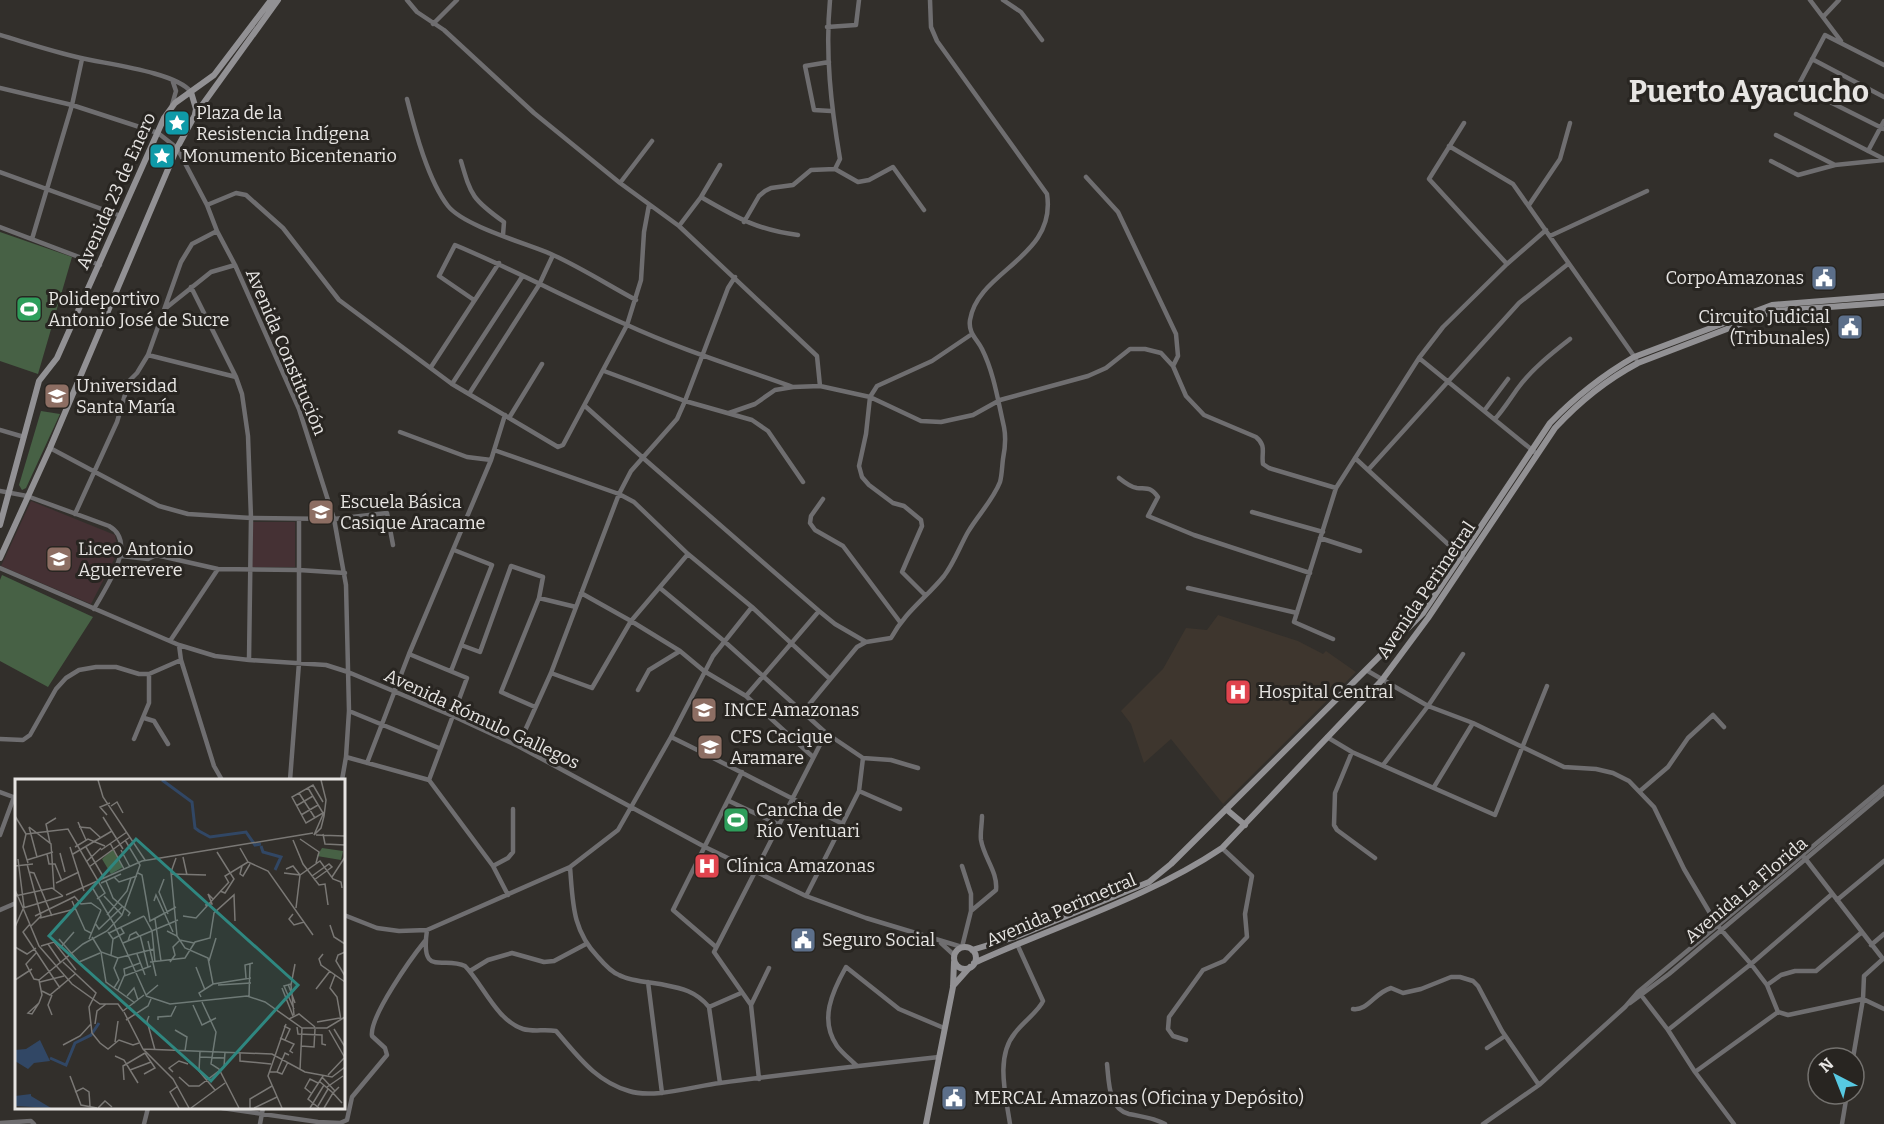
<svg xmlns="http://www.w3.org/2000/svg" width="1884" height="1124" viewBox="0 0 1884 1124" font-family="Bitter,serif">
<style>
.built{fill:#3e362e}
.education{fill:#453134}
.green{fill:#476145}
.lines{fill:none;stroke-linecap:round;stroke-linejoin:round}
.street{stroke:#6f6e70;stroke-width:4.5}
.secondary{stroke:#929194;stroke-width:6}
.labels{text-anchor:middle;stroke-width:6;stroke-linejoin:round;paint-order:stroke}
.poi-label{font-size:18px;fill:#e7e5e3;stroke:#282521;text-anchor:start}
.street-label{font-size:18px;fill:#e7e5e3;stroke:#282521}
.town-label{font-size:30px;font-weight:bold;fill:#e7e5e3;stroke:#282521}
.inset-river{fill:none;stroke:#314765;stroke-width:3}
.inset-road{fill:none;stroke:#7a7875;stroke-width:1.5}
.view{fill:#2f8780;fill-opacity:0.15;stroke:#2f8780;stroke-width:3}
.inset-edge{fill:none;stroke:#e7e5e3;stroke-width:3}
</style>
<rect width="100%" height="100%" fill="#322f2b"/>
<path class="built" d="M1218,615L1298,641L1323,654L1326,651L1356,672L1223,804L1171,739L1144,763L1131,724L1121,711L1163,669L1186,628L1207,630Z"/>
<path class="education" d="M31,501L115,535L118,552L91,604L1,566Z
M253,522H295V567H252Z"/>
<path class="green" d="M0,232L72,257L38,374L0,361Z
M41,411L60,414L26,488L22,490L19,485Z
M2,575L93,617L48,687L0,661V580Z"/>
<g class="lines">
<path class="street" d="M407,0L417,12L444,30L534,113L620,183L679,226L817,356L820,386
M1003,0L1021,12L1042,40
M1810,0L1841,41
M1823,17L1839,0
M433,24L457,0
M827,27L856,25L859,0
M0,35C27,43 54,52 81,58C106,64 176,72 191,92
M1812,59L1884,97
M829,62L805,66L814,110L831,111
M1884,65L1825,35L1798,86L1884,129
M0,88L72,105L158,133L177,148L207,205L217,231L235,265L299,409L334,519L346,585L349,711L346,757L342,780
M407,99C415,131 428,180 448,206C464,226 525,243 551,254C580,267 608,285 636,300
M172,105L176,91L173,82
M1796,114L1884,159
M1464,123L1429,179L1507,264
M1776,135L1835,165
M1449,146L1513,184L1636,359
M1868,151L1884,121
M461,161C471,196 473,200 504,222L503,235
M1771,161L1798,175L1835,165L1884,160
M835,169L858,182L869,180L893,167L924,210
M0,172L121,216
M1086,177L1118,212L1176,334L1178,356L1173,366
M620,183L652,141
M701,197C736,217 757,230 798,235
M207,205L236,193L246,195L283,228L339,300L452,384L558,447L563,445L627,325L641,280L644,232L649,205
M1529,205L1560,159L1570,123
M744,222L759,196L765,191L771,188L793,185L811,170L835,169L840,159C831,106 825,53 830,0
M679,226L701,197L720,165
M0,227L100,265
M1550,236L1647,191
M32,239L72,105L82,59
M191,287L236,377L242,394L248,436L251,518L249,660
M474,300L439,276L455,245C513,269 568,299 625,324C679,349 737,367 793,387
M166,308L211,272L235,265
M148,355L236,377
M1419,358L1537,454
M431,367L499,263
M604,371L685,401L752,420L768,431L803,482
M79,378L105,386L129,381L137,373L148,355L181,262L192,244L217,231
M452,384L522,277
M469,394L539,285L553,255
M585,406L642,457L819,611L835,624L866,642
M1484,411L1508,379
M729,413L755,404L775,390L793,387L820,386L870,397L921,421L941,422L973,415L1000,400L1088,376L1106,368L1130,349H1145L1161,353L1173,366L1186,396L1204,415L1256,437C1267,446 1261,453 1263,464L1269,468L1336,488
M509,418L542,364
M1495,419C1504,409 1510,399 1518,388C1532,369 1552,353 1570,339
M0,430L24,437
M400,432L467,457L491,460
M50,448L159,506L188,514L251,518L334,519L387,513L393,545
M494,450L619,494L634,502L688,554L752,607L830,679
M1355,458L1463,558
M1368,470L1519,303L1568,264
M1119,478C1124,482 1130,487 1137,488C1148,489 1151,487 1158,497L1148,516L1194,535L1310,573
M0,491L27,496L109,526C139,543 105,588 94,609
M823,499L811,516L810,523L815,530L843,546L900,622
M1252,512L1323,532
M75,514L117,422L129,381
M1320,538L1360,551
M121,556L148,559L156,555L218,569L299,570L345,573
M0,568L179,645L215,656L249,660L326,665L348,672L453,716L518,746L705,847L806,896L866,918L962,947L971,911L996,890C998,872 984,858 981,840C980,833 982,824 982,816
M660,588L724,641L826,733L863,758L891,760L918,768
M1188,588L1297,613
M581,593L631,621L680,651L704,671L746,696L813,757
M925,595L902,572L922,526L921,520L904,506L893,503L869,485L862,477L859,466L866,434L870,397L877,386L932,361L972,334
M1333,639L1294,622L1336,488L1419,358L1443,327L1507,264L1546,230
M170,641L218,569
M179,645L181,660L214,766L222,780
M461,645L480,652L511,566L543,577L539,598
M409,654L467,678L429,780
M1366,670L1428,706L1473,723L1564,767L1596,769L1613,773L1629,781L1654,807L1684,869L1717,925L1751,964L1767,985L1778,1012L1788,1015L1863,999L1884,1009
M451,671L492,565L454,550
M551,673L592,688L631,621L688,554
M638,690L649,670L680,651
M746,696L819,611
M535,707L501,692L539,598L576,607
M349,711L439,748
M802,713L857,647L866,642L891,638C905,612 926,598 944,576C954,563 960,546 968,532C978,515 993,500 1000,482C1002,475 1002,466 1003,459C1005,449 1006,437 1004,427C998,401 994,373 982,349C977,339 968,333 970,320C978,270 1057,258 1047,194L937,41L931,27L930,0
M144,718L154,721L168,744
M671,737C729,765 785,796 843,824
M1327,737L1352,752L1495,815L1547,686
M0,739L23,740L30,735L56,689L66,678L79,670L96,667H116L139,674H149L181,660
M134,739L149,703V674
M518,746L551,673L619,494L631,471L677,419L685,401L728,288L735,277
M1352,752L1335,793L1334,825L1337,830L1375,858
M346,757L429,780L493,866L508,895
M367,763L409,654L491,460L505,415
M1383,765L1428,706L1463,654
M290,780L299,663V520
M1434,787L1473,723
M859,791L900,809
M1640,791L1668,767L1688,738L1713,715L1724,727
M0,792L16,798
M729,801L778,824
M0,835L14,797
M1804,857L1883,959L1864,976L1863,999L1853,1058
M493,866L508,858L513,852V809
M962,866L971,894V911
M570,867C573,903 572,930 598,957C604,964 611,972 619,975C630,981 647,982 660,984C680,988 695,990 709,1007L720,1083
M806,896L859,791L863,758
M1837,900L1884,861
M0,910L16,903
M344,915L377,928L399,931L427,930L570,867L618,830L671,737L713,656L752,607
M427,930C420,979 443,955 465,966C482,983 497,1021 523,1029C533,1032 545,1029 556,1031C578,1056 595,1081 629,1091C653,1099 695,1086 720,1083C793,1073 866,1065 939,1057
M941,943L954,955
M1871,945L1884,934
M716,947L673,910L742,772
M470,971L488,960L512,953L544,962L554,961L586,944
M648,982L662,1093
M1767,985L1781,975L1795,971H1816L1862,932
M1641,995L1668,1030L1695,1072L1734,1124
M1630,1003L1669,974L1884,793
M751,1005L769,968
M709,1007L741,993
M1353,1009C1368,1011 1374,993 1391,988L1403,993L1421,989L1451,977H1460L1473,981L1478,986L1502,1031L1539,1085
M1668,1030L1751,964L1832,894
M1186,1040L1173,1036L1168,1029L1169,1017L1203,970L1224,961L1247,937L1245,914L1252,876L1222,848
M1487,1048L1505,1036
M1107,1064C1109,1081 1108,1109 1129,1114C1143,1117 1152,1117 1165,1124
M857,1066C851,1060 842,1053 837,1046C819,1020 832,992 846,967L899,1009L944,1028
M1695,1072L1778,1012
M759,1079L751,1005L714,952L826,733
M222,1108L318,1122L340,1123L347,1120L352,1097L387,1055L385,1048L372,1036C369,1017 412,957 425,941
M0,1123L31,1121L34,1124
M144,1124L148,1108
M260,1124L263,1108
M1010,1124C1006,1096 995,1057 1015,1033C1022,1023 1039,1011 1043,1001L1017,944
M1483,1124L1539,1085L1625,1007L1638,992L1884,787
M1842,1124L1847,1094"/>
<path class="secondary" d="M191,92L196,109L195,114
M0,525L39,381L57,358L164,118L175,103L214,75L271,0
M0,558L50,448L177,148L195,115L278,0
M1226,809L1245,825
M954 958a11 11 0 1 1 22 0a11 11 0 1 1-22 0Z
M972,950L1018,936L1149,882L1171,864L1423,613L1550,423C1575,397 1603,375 1634,357L1772,305L1884,296
M974,963C1057,925 1146,899 1222,848L1382,680L1428,618L1555,428C1579,402 1606,380 1638,363L1774,311L1884,303
M953,986L970,967
M926,1124L953,987L954,962"/>
</g>
<defs>
<symbol id="sight-square" viewBox="-11 -11 22 22"><rect x="-9" y="-9" width="18" height="18" rx="4" fill="#0f9aa8" stroke="#282521"/><path d="M0-6L1.8-2.2L6-1.7L2.9 1.2L3.7 5.4L0 3.3L-3.7 5.4L-2.9 1.2L-6-1.7L-1.8-2.2Z" fill="#fff"/></symbol>
<symbol id="civic-square" viewBox="-11 -11 22 22"><rect x="-9" y="-9" width="18" height="18" rx="4" fill="#5c6f8a" stroke="#282521"/><path d="M-.6-6.5H3V-4.5H.6V-3L4-1V1h2V6H-6V1h2V-1L-.6-3ZM-1.2 2.5V6h2.4V2.5Z" fill="#fff"/></symbol>
<symbol id="stadium-square" viewBox="-11 -11 22 22"><rect x="-9" y="-9" width="18" height="18" rx="4" fill="#2e9e5b" stroke="#282521"/><path d="M0-5a6.5 5 0 1 0 0 10a6.5 5 0 1 0 0-10ZM-3.5-1.8h7v3.6h-7Z" fill="#fff"/></symbol>
<symbol id="university-square" viewBox="-11 -11 22 22"><rect x="-9" y="-9" width="18" height="18" rx="4" fill="#8d6e63" stroke="#282521"/><path d="M0-5L7-2L0 1L-7-2ZM-4 1L0 2.5L4 1V4Q0 6-4 4Z" fill="#fff"/></symbol>
<symbol id="school-square" viewBox="-11 -11 22 22"><rect x="-9" y="-9" width="18" height="18" rx="4" fill="#8d6e63" stroke="#282521"/><path d="M0-5L7-2L0 1L-7-2ZM-4 1L0 2.5L4 1V4Q0 6-4 4Z" fill="#fff"/></symbol>
<symbol id="hospital-square" viewBox="-11 -11 22 22"><rect x="-9" y="-9" width="18" height="18" rx="4" fill="#e0444e" stroke="#282521"/><path d="M-5-5h3v3.5h4V-5h3V5h-3V1.5h-4V5h-3Z" fill="#fff"/></symbol>
</defs>
<g fill-rule="evenodd">
<use href="#sight-square" x="162" y="108" width="30" height="30"/>
<use href="#sight-square" x="147" y="141" width="30" height="30"/>
<use href="#civic-square" x="1809" y="263" width="30" height="30"/>
<use href="#stadium-square" x="14" y="294" width="30" height="30"/>
<use href="#civic-square" x="1835" y="312" width="30" height="30"/>
<use href="#university-square" x="42" y="381" width="30" height="30"/>
<use href="#school-square" x="306" y="497" width="30" height="30"/>
<use href="#school-square" x="44" y="544" width="30" height="30"/>
<use href="#hospital-square" x="1223" y="677" width="30" height="30"/>
<use href="#university-square" x="689" y="695" width="30" height="30"/>
<use href="#university-square" x="695" y="732" width="30" height="30"/>
<use href="#stadium-square" x="721" y="805" width="30" height="30"/>
<use href="#hospital-square" x="692" y="851" width="30" height="30"/>
<use href="#civic-square" x="788" y="925" width="30" height="30"/>
<use href="#civic-square" x="939" y="1083" width="30" height="30"/>
</g>
<g class="labels">
<g class="poi-label">
<text x="196" y="119">Plaza de la<tspan x="196" dy="21">Resistencia Indígena</tspan></text>
<text x="182" y="162">Monumento Bicentenario</text>
<text x="1804" y="284" text-anchor="end">CorpoAmazonas</text>
<text x="48" y="305">Polideportivo<tspan x="48" dy="21">Antonio José de Sucre</tspan></text>
<text x="1830" y="323" text-anchor="end">Circuito Judicial<tspan x="1830" dy="21">(Tribunales)</tspan></text>
<text x="76" y="392">Universidad<tspan x="76" dy="21">Santa María</tspan></text>
<text x="340" y="508">Escuela Básica<tspan x="340" dy="21">Casique Aracame</tspan></text>
<text x="78" y="555">Liceo Antonio<tspan x="78" dy="21">Aguerrevere</tspan></text>
<text x="1258" y="698">Hospital Central</text>
<text x="724" y="716">INCE Amazonas</text>
<text x="730" y="743">CFS Cacique<tspan x="730" dy="21">Aramare</tspan></text>
<text x="756" y="816">Cancha de<tspan x="756" dy="21">Río Ventuari</tspan></text>
<text x="726" y="872">Clínica Amazonas</text>
<text x="822" y="946">Seguro Social</text>
<text x="974" y="1104">MERCAL Amazonas (Oficina y Depósito)</text>
</g>
<g class="street-label">
<text transform="translate(116 191) rotate(-66)" y="6">Avenida 23 de Enero</text>
<text transform="translate(286 352) rotate(67)" y="6">Avenida Constitución</text>
<text transform="translate(1426 590) rotate(-56)" y="6">Avenida Perimetral</text>
<text transform="translate(482 719) rotate(25)" y="6">Avenida Rómulo Gallegos</text>
<text transform="translate(1746 890) rotate(-40)" y="6">Avenida La Florida</text>
<text transform="translate(1061 910) rotate(-23)" y="6">Avenida Perimetral</text>
</g>
<g class="town-label">
<text x="1749" y="102">Puerto Ayacucho</text>
</g>
</g>
<g transform="translate(15 779)">
<rect width="330" height="330" fill="#322f2b"/>
<path d="M307,69L328,72L326,81L302,77ZM98,70L108,88L96,95L87,80Z" fill="#476145"/>
<path d="M25,261L35,282L19,284L13,290L0,282V271L11,270ZM16,315V317L36,329L0,327V317Z" fill="#314765"/>
<path class="inset-river" d="M147,1L177,23L180,49L184,52L195,58L231,53L240,66L246,65M246,67L248,73L266,78L260,91M35,279L51,286L60,264L76,256L84,244"/>
<path class="inset-road" d="M83,1L88,18L130,81M306,1L311,21L309,37L306,49L299,56L309,33M293,9L308,34L291,44L277,18L298,6L308,23M284,14L300,39M96,27L102,23L108,34M281,27L298,17M92,36L85,28L95,24M286,36L303,26M0,37L11,55M88,38L108,70M63,43L71,61M14,48L36,65L39,110M14,48L22,78M64,48L75,49L86,59M11,55L53,50L90,114L82,120M11,55L8,68L13,84M308,55L310,65L330,66M301,56L330,57M285,60L304,73L301,84M278,61L288,85L304,106L310,105L313,126M35,64L31,45L41,39M95,64L109,90M55,68L69,112M60,68L73,60L90,67M71,68L89,99M225,69L233,83L253,92L298,156M86,71L112,53M106,71L115,88M202,73L219,100L210,114L205,112M45,74L50,93M32,75L34,85H40L47,102M58,75L97,52M168,78L172,96M161,79L156,93L162,157M3,80L9,128M12,81L38,73M71,83L86,69M12,85L26,137L16,147M0,87L18,85M227,87L225,95L228,97L235,85M74,88L115,58M271,90L278,87L285,96L305,82L318,100L326,103L327,109M14,93L19,94L37,137M123,94L127,96L135,142L161,128M269,94L285,96L281,129M157,95L191,96M297,97L314,85L317,88L299,101M99,98L104,103L122,97M317,98L330,78M149,100L144,113L153,135M91,102L98,119L115,134L113,137M41,104L64,93M86,104L106,95M214,104L210,97L233,83M77,108L99,145L131,216L143,206M0,111L8,129M51,116L127,82L298,54M0,117L37,109L48,117M48,117L8,129L24,167L57,205L85,225H103L108,232L129,216M59,117L66,125L76,124L86,131M89,117L107,136M57,122L70,151L76,154M139,122L141,116L158,153M190,126L197,125L193,115L198,120M278,135L274,140L279,146L289,143M92,136L112,112L116,99M20,137L59,118M129,137L137,152L140,183M168,137L181,139L214,103M25,139L60,130M140,140L146,182M80,144L84,150L107,128M15,145L8,153L45,209M315,146L319,158L330,165M0,148L8,130M152,152L162,157L170,169L193,179L198,205M93,153L98,160L96,176M94,154L129,137M125,156L133,188M77,158L86,173L103,179L139,170M44,160L64,183L85,174M74,160L86,131M98,160L109,154L106,149M113,162L115,156L121,153L124,157M133,162L141,197M108,164L163,141M33,165L46,184M26,167L39,163L61,191M0,168L12,175L21,169M45,169L59,153M86,173L91,203L120,224M330,173L323,176L321,182L330,197M21,174L11,185L19,200L24,201L27,216L24,224L17,235L13,234L24,224M122,175L130,196M308,175L304,180L306,186L330,203M194,182L201,159M48,183L81,214L74,228L77,254L85,264L93,270L104,261L118,266L124,264M135,183L170,179L180,163L195,159L199,134L219,116L220,142M155,183L160,176L158,168L165,161L179,164M181,188L190,211M320,196L315,209L322,218L326,241M110,197L109,190L125,184M231,199L230,186L238,184M0,201L17,190M24,201L68,165L92,152L107,136L125,86L110,61M25,203L49,197M273,205L280,224M276,205L269,207L279,230M203,206L236,204M99,209L104,201L99,189L103,179M267,209L278,237M301,210L315,192M103,211L109,197L136,187M27,212L35,216L60,195M37,216L33,226L37,236M112,217L119,209L123,221M131,217L155,225L232,217L250,223L287,249H312L330,238M186,218L184,214L198,205L236,199M234,218L235,185M187,223L201,253L196,285L204,290L224,329M178,226L187,246L201,239M109,233L128,270L158,300L174,329M279,236L276,206L280,185M134,237L132,242L140,271M274,240L284,235L300,248M111,241L133,227L136,220M143,241V238L156,237L161,227M302,243L325,239M80,245L82,232L91,225M269,247L275,250L270,261M282,248L283,255L307,256V265L311,266M319,250L330,268M160,251L172,258L170,272M314,251L330,279M265,259L279,265L275,272L278,274M100,263L103,242M48,266L65,257L76,245M286,267L299,268L300,250M128,270L257,275L290,293L317,298L330,288M185,272L184,292L200,311M225,274V282L256,285M100,277L109,281L123,304M185,278L210,279M115,291L136,283M285,291L287,249M158,293L154,289L164,282L173,285M255,293H262L270,274L274,276M262,293L267,295L273,283M129,295L140,289L130,274M313,296L330,278M55,297L66,326L82,329M164,298L174,307H184L209,288L210,273M307,298L320,312M109,301L108,287L130,274M304,302L318,314L309,329M163,307L155,313L164,329M312,308L328,297M324,308L318,314L327,324M60,313L68,309L74,313L75,327M296,314L290,309L295,300L303,304M303,327L313,310M83,329L90,322L97,328M176,329L210,304M235,329V320L257,307M239,329L262,318M267,329L253,297L271,245M295,329L309,306M304,329L293,320L308,297"/>
<path class="view" d="M121,60L283,206L196,302L34,157Z"/>
<rect width="330" height="330" class="inset-edge"/>
</g>
<g transform="translate(1836 1076) rotate(318)"><circle r="28" fill="#282521" stroke="#74726f" stroke-width="1.5"/>
<path d="M0-4.5L10 22L0 15L-10 22Z" fill="#57c9e2"/>
<text y="-9" font-size="16" font-weight="bold" text-anchor="middle" fill="#e7e5e3">N</text>
</g>
</svg>
